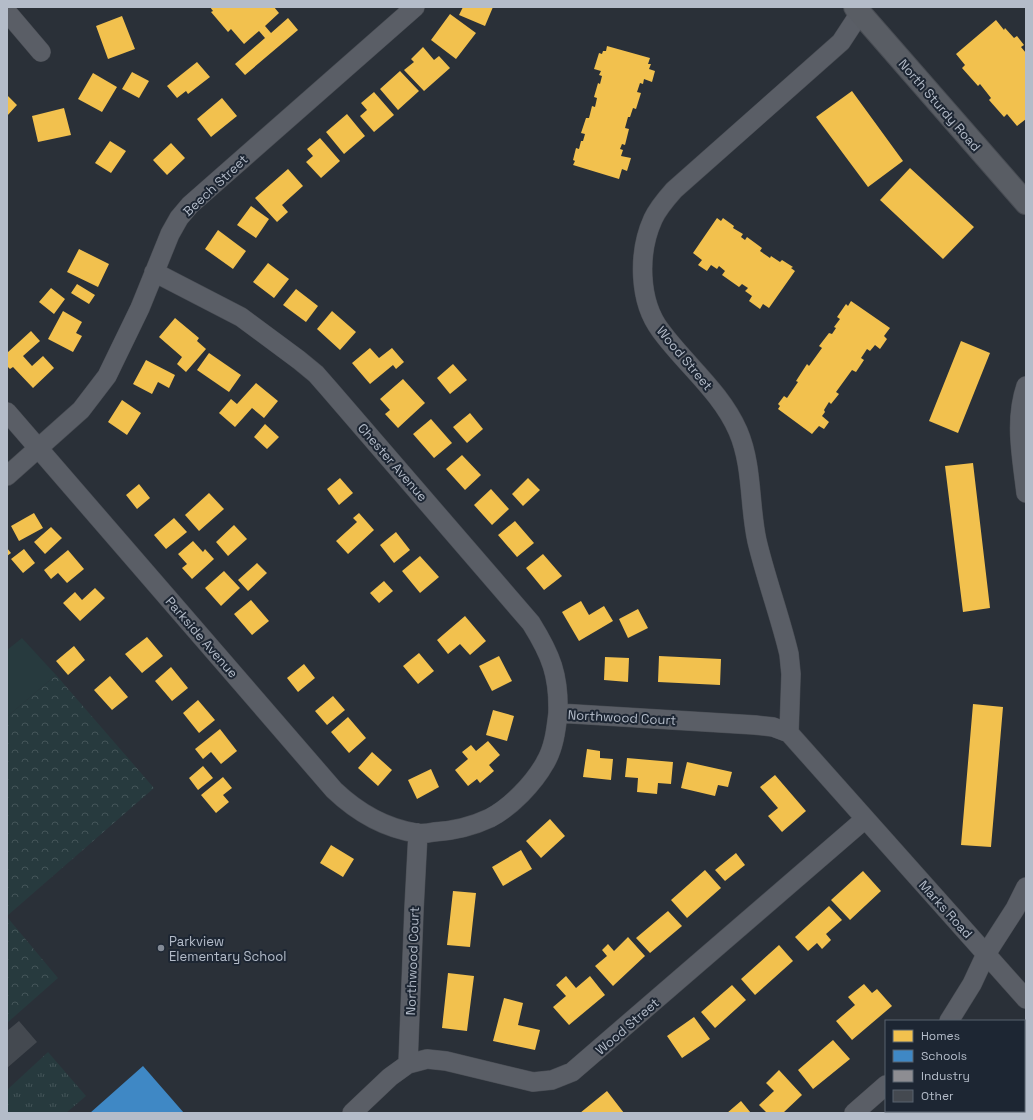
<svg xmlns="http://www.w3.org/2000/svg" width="1033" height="1120" viewBox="0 0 1033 1120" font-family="'Space Grotesk',sans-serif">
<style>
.green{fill:#273a3e}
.forest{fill:url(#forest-crowns)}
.park{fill:url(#park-tufts)}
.homes{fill:#f2c14e}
.schools{fill:#3f88c5}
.industry{fill:#8d8d92}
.building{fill:#444950}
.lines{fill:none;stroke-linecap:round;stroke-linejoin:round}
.street-casing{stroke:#484c53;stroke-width:20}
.secondary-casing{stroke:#484c53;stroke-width:24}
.street{stroke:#5a5e66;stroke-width:19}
.secondary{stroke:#595d64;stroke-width:22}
.poi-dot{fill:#848b96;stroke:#1d2633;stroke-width:1.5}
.labels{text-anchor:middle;stroke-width:4;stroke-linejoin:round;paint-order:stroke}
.street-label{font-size:13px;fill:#b4bcc9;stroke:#1d2633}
.poi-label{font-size:13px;fill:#b4bcc9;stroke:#1d2633;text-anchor:start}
</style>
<defs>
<pattern id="forest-crowns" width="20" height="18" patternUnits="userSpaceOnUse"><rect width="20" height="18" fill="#273a3e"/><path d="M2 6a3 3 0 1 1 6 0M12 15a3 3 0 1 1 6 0" fill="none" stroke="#445559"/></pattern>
<pattern id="park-tufts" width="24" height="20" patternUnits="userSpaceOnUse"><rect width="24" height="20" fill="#273a3e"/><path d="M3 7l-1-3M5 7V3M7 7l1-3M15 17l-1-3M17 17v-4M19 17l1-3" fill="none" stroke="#445559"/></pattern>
</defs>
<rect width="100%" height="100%" fill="#2a3038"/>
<path class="green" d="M22,638L56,675L7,717V650Z"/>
<path class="forest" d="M56,675L154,788L7,916V717Z
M7,917L58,978L7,1023Z"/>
<path class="park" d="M48,1052L86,1096L66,1113H7V1090Z"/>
<path class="homes" d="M210,7H274L279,13L265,26L271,33L288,18L298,30L245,75L235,64L265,38L259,31L244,44L231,29L228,32L211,12L213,11Z
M463,7H493L485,26L459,15Z
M450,14L476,33L456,59L431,40Z
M122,16L135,49L108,59L96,26Z
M996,20L1004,30L1005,28L1014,38L1017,36L1024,45L1021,47L1026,53V119L1017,126L1007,114L1004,117L989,100L991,98L980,84L978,86L962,68L965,65L956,54Z
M607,46L650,58L648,64H651L649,69L655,71L652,82L644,79L643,84L640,83L637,92L641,93L636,109L633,108L630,117H628L625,128L629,129L625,145L622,144L620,149L623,150L621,156L631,158L627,171L622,169L619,179L573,165L575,161L573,160L576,148L579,149L581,141H583L585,134L581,133L586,118H589L592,106L595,107L597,98L594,97L598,83L600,84L602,76L599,75L601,71L594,69L599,53L602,54L603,51H606Z
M423,47L434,60L439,56L450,68L424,91L404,70L414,62L411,59Z
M197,62L210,77L188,94L186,91L177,98L167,86Z
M400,71L419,91L398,110L380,89Z
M132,72L149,81L139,98L122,89Z
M93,73L117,87L102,112L78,99Z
M852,91L903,161L868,187L816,117Z
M374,92L394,115L374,132L360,116L367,110L361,103Z
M7,95L17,105L7,116Z
M222,98L237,116L211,137L197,119Z
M64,108L71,135L38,142L32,116Z
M347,114L365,136L344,154L326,132Z
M320,138L340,161L321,178L306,162L313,156L307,149Z
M110,141L126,151L111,173L95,163Z
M171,143L185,158L167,175L153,160Z
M910,168L974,227L943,259L880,200Z
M288,169L303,186L282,205L288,212L277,222L255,198Z
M251,206L269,219L256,238L237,225Z
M717,218L721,221L723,218L734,226L733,228L743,234L741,237L745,240L747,237L762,248L760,251L770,258L771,256L780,262L782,260L793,267L791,268L795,271L769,308L763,304L760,309L749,301L752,296L745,291L748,288L742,284L739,287L722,275L725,271L719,266L717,269L711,265L707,271L698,265L702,260L693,253Z
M218,230L246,251L233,269L205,249Z
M79,249L109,264L98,287L67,272Z
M268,263L289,279L274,298L253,282Z
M77,284L95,295L89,304L71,293Z
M51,288L65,299L54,314L39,302Z
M296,289L318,306L306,322L283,305Z
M851,301L890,328L884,336L887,339L880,349L875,345L870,351L867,349L861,358L864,360L856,372L852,370L836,392L839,394L831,404L829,402L824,410L825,412L822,416L829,422L824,429L819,426L812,434L778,409L780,406L778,404L784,396L787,398L798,382L796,381L807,364L809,366L822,348L819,346L829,333L832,334L836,328L834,327L840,319L837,317L846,304L848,306Z
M63,311L82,322L76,333L82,336L73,352L48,339Z
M332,311L356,332L340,350L317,329Z
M175,318L199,338L197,341L206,349L186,372L177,364L182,357L159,337Z
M31,331L40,341L23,356L32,366L43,356L54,368L33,388L13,367L10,369L7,366V353Z
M961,341L990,353L958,433L929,421Z
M370,348L379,358L392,348L404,362L396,369L393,365L370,384L352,363Z
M209,353L241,375L229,392L197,370Z
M146,360L175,375L169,388L158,382L152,394L133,384Z
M453,364L467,380L450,394L437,378Z
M403,379L425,403L398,428L385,414L390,410L380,399Z
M256,383L278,401L264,418L252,408L235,427L219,413L231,399L237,404Z
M122,400L141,413L127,435L108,422Z
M470,413L483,429L467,443L453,427Z
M431,419L452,443L434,458L413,434Z
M265,424L279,437L267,449L254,437Z
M462,455L481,475L465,490L446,469Z
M973,463L990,608L963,612L945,466Z
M340,478L353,493L339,505L327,489Z
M528,478L540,490L523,506L512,494Z
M139,484L150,498L137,509L126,495Z
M491,489L509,509L492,525L474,505Z
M209,493L224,509L199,531L185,515Z
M34,513L43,528L19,541L11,526Z
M359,513L374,530L348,554L336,541L357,522L353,518Z
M174,518L187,532L166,549L154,535Z
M515,521L534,543L517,557L498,535Z
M234,525L247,539L228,556L216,542Z
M51,527L62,538L45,554L34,542Z
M396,532L410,550L394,563L380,545Z
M193,541L203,552L205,549L214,559L192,579L182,568L187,564L178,554Z
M7,548L11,553L7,556Z
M24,549L35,563L23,573L11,559Z
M68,550L84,569L67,583L58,573L51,579L44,570Z
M543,554L562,576L544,590L526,568Z
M420,556L439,577L420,593L402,571Z
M257,563L267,573L248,591L238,580Z
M224,571L240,588L221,606L205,588Z
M384,581L393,591L379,603L370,593Z
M95,588L105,598L80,621L63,603L75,592L82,600Z
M251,600L269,621L252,635L234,614Z
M581,601L589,615L604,606L613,621L579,641L562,612Z
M638,609L648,628L628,638L619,619Z
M465,616L486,641L470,655L460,644L448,654L437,640Z
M147,637L163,656L142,673L125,654Z
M74,646L85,660L68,675L56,661Z
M419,653L434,671L418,684L403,666Z
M499,656L512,681L492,691L479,666Z
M659,656L721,659L720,685L658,682Z
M605,657L629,658L628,682L604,680Z
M304,664L315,678L298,692L287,678Z
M171,667L188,688L172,701L155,681Z
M110,676L128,697L112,710L94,690Z
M333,696L345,710L327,725L315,711Z
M198,700L215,720L199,733L183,713Z
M973,704L1003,707L991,847L961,845Z
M493,710L514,716L507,741L486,735Z
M348,717L366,738L349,753L331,732Z
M220,729L237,751L221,764L211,752L203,759L195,749Z
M488,741L500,755L489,765L494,771L480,783L477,779L468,786L455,770L468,759L462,752L471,745L476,751Z
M587,749L600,751V758L613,759L611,780L583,777Z
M372,752L392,770L378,786L358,768Z
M627,758L673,762L671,784L658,783L657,794L637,792L638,778L625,777Z
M687,762L732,772L728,787L718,785L715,796L681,788Z
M203,766L213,778L198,790L189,778Z
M431,769L439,787L417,799L408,780Z
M775,775L806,811L782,832L768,816L778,808L760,787Z
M223,777L232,788L223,795L229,802L216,813L201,795Z
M550,819L565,836L541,858L526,841Z
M331,845L354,859L343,877L320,863Z
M521,850L532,869L503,886L492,867Z
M736,853L745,865L725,881L715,870Z
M705,870L721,888L687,918L671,900Z
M863,871L881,891L850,920L831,900Z
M453,891L476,893L470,947L447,945Z
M829,906L842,920L826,934L831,940L822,949L817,943L808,951L795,937Z
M668,911L682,926L650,953L636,938Z
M628,937L645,956L613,986L595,966L607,956L602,950L608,944L614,951Z
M779,945L793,961L755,995L741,979Z
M448,973L474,976L467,1031L442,1028Z
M566,976L576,988L590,976L605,995L569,1025L553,1007L566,996L556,985Z
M864,984L872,993L877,989L892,1006L852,1040L836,1021L855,1005L848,997Z
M732,985L746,1000L715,1028L701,1012Z
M504,998L523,1003L518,1025L540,1030L535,1050L493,1041Z
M694,1017L710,1039L682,1058L667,1036Z
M833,1040L850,1059L813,1089L798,1070Z
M1024,1042L1026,1044V1054L1024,1056Z
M779,1070L802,1095L783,1113H767L759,1105L774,1091L766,1083Z
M607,1091L624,1113H580Z
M741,1101L751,1113H727Z
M954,1111H986L987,1112L986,1113H955Z"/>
<path class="schools" d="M143,1066L184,1113H90Z"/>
<path class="industry" d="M1024,1085L1026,1087V1103L1024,1104Z"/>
<path class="building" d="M19,1021L37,1042L7,1068V1031Z"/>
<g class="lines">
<defs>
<path id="street" d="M7,12L41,52
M154,272L241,317L299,360L316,374L330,390L531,623C551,655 559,675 558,713
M1026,386C1014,421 1022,458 1026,493
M7,412L334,790C357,812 385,828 416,833C422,834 429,833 434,832C453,831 473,826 490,818C511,807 534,783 545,763C554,748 556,730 558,713L755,725L773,727L789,733L1026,999
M7,476L81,410L107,376L140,308L170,234L179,218L190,205L415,7
M789,733L791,674L789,654C780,616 766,579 757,541C749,505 753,466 738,431C721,392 686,365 661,331C638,301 638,252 653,219C658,208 666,199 674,190L841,42L860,13
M949,1021L972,984L986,954L1015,909L1026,887
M408,1064L414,909L418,833
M352,1113L390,1077L408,1064L427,1059L446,1061L533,1082L552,1080L572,1072L865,819
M854,1113L886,1085"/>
<path id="secondary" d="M855,7L1026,203"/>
</defs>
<use href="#street" class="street-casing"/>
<use href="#secondary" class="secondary-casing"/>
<use href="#street" class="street"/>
<use href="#secondary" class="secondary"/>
</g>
<circle class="poi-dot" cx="161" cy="948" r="4"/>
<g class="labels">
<g class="street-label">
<text transform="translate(940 105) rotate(49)" y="5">North Sturdy Road</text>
<text transform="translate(215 185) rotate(-43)" y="5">Beech Street</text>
<text transform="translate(685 358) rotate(50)" y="5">Wood Street</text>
<text transform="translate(393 462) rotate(49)" y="5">Chester Avenue</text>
<text transform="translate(202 637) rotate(49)" y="5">Parkside Avenue</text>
<text transform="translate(622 717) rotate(3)" y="5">Northwood Court</text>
<text transform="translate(946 909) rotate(48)" y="5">Marks Road</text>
<text transform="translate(412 961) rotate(-88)" y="5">Northwood Court</text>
<text transform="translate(627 1026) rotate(-41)" y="5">Wood Street</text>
</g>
<g class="poi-label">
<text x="169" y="946">Parkview<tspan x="169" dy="15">Elementary School</tspan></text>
</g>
</g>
<rect width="1033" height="1120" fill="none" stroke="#b4bcc9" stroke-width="16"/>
<rect x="885" y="1020" width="140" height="92" fill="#1d2633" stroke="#59626f"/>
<rect x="893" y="1030" width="20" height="12" fill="#f2c14e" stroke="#59626f"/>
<text x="921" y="1040" font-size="12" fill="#b4bcc9">Homes</text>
<rect x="893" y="1050" width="20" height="12" fill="#3f88c5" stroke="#59626f"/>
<text x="921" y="1060" font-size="12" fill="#b4bcc9">Schools</text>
<rect x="893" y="1070" width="20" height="12" fill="#8d8d92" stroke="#59626f"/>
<text x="921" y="1080" font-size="12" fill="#b4bcc9">Industry</text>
<rect x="893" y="1090" width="20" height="12" fill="#444950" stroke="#59626f"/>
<text x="921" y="1100" font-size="12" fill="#b4bcc9">Other</text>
</svg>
